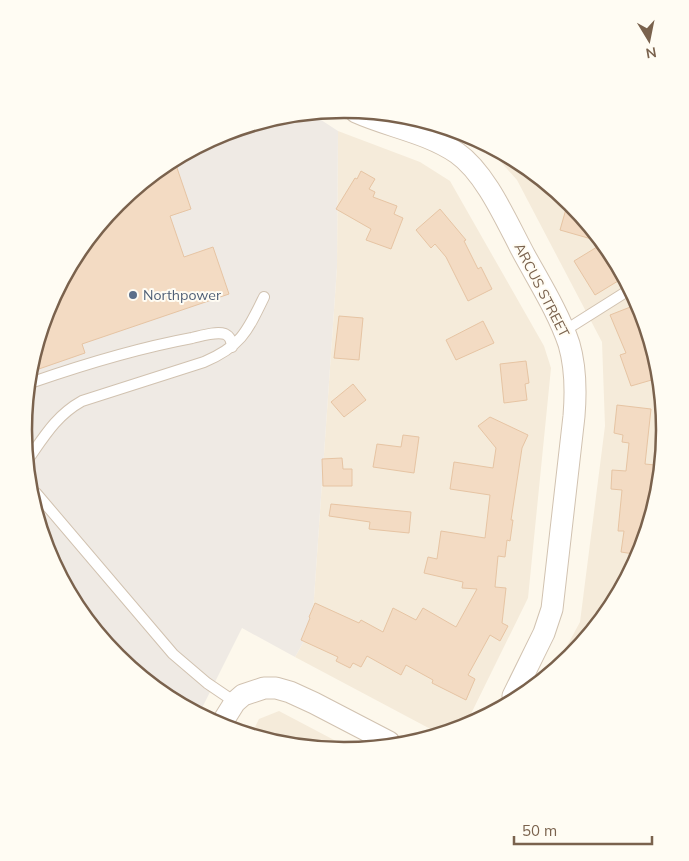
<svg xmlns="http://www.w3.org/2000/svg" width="689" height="861" viewBox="0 0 689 861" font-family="Mulish,sans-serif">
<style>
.residential{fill:#f5ebda}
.industrial{fill:#efeae4}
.building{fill:#f3dbc3;stroke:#e6c4a3}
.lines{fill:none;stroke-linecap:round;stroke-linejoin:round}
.lane-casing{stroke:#d1c2b0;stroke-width:12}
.street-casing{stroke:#d1c2b0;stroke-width:23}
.lane{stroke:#fff;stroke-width:10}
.street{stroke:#fff;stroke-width:21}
.service-dot{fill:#5c6f8a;stroke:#fffcf3;stroke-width:2}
.labels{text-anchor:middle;stroke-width:4;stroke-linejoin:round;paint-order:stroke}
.street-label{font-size:14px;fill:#7a624d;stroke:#fffcf3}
.service-label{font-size:14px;fill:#4e5e75;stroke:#fffcf3;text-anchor:start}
.rim{fill:none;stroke:#7a624d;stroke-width:2.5}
</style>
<rect width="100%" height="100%" fill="#fdf8ec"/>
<path class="residential" d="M338,131L420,162L450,181L544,346L551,368L528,598L465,726L438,733L295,657L312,627L337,267Z
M490,150L572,204L641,308L665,431L641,554L571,658L555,668L580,622L605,426L602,342L517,180Z
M78,598L136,670L117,657Z
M279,711L353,750L344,751L252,733L259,719Z"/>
<path class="industrial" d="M315,116L338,131L337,267L312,627L295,657L242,628L200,712L136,670L78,598L48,553L24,430L48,307L118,203L222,134Z"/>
<path class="building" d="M176,165L191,209L170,216L184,257L213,247L229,294L82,344L85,353L36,370L48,307L118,204Z
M361,171L375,179L369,189L375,192L373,197L397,206L394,214L403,218L391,249L366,240L371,229L336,209L355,178L357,179Z
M568,202L572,204L595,240L560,230Z
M440,209L466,240L464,241L478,269L481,267L492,289L468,301L446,257L435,244L431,248L416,230Z
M597,247L618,281L595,295L574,261Z
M638,304L641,308L655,379L631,386L620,355L626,353L610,315Z
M339,316L363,318L359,360L334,358Z
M483,321L494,343L456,360L446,340Z
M526,361L529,383L525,384L527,400L504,403L500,364Z
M353,384L366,400L344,417L331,402Z
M617,405L651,409L645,464L655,465L651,501L640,555L621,552L624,531H618L622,490L611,489L612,470L626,471L629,443L622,442L623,435L614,433Z
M490,417L528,435L522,448L511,520H513L510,541L507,540L505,557L498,556L495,587L506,588L502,623L508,626L500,641L490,635L468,675L475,679L466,700L432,683L433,680L406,665L401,675L367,656L361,667L353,663L350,668L336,661L338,657L301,640L310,618L309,617L315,603L359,623L361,620L383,632L393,608L416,620L423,608L456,627L477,589L462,588L463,582L424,573L428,557L437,559L441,531L485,538L490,495L450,489L454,462L493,468L496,448L478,426Z
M403,435L419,437L414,473L373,467L377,444L401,447Z
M342,458L343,469H352V486H323L322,459Z
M331,504L411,512L409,533L369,529L370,522L329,516Z"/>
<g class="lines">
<defs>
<path id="lane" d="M564,331L629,290
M33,382C85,364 138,348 192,338C201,336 216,331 225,334C231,337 231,341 232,347
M29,458C45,435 57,415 82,401L204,362C241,346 247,332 264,297
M36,493L173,654L207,683L235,702"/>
<path id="street" d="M356,112C389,127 426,132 457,153C487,174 508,225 525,256C541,285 559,314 569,344C576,368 576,392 574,416L552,609L544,633L513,696
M220,726L235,702L243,695L264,688H276L290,692L314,703L389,742"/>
</defs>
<use href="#lane" class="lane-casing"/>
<use href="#street" class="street-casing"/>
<use href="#lane" class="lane"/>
<use href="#street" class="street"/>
</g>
<circle class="service-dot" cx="133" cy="295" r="5"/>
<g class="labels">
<g class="street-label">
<text transform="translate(542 290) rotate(63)" y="5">ARCUS STREET</text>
</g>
<g class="service-label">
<text x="143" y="300">Northpower</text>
</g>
</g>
<path d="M0 0H689V861H0ZM32 430a312 312 0 1 1 624 0a312 312 0 1 1-624 0Z" fill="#fffcf3" fill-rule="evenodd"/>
<path class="rim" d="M32 430a312 312 0 1 1 624 0a312 312 0 1 1-624 0Z"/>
<g transform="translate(649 40) rotate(170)" stroke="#fffcf3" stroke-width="4" paint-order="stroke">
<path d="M0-4L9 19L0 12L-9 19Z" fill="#7a624d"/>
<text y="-8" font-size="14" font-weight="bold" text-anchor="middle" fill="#7a624d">N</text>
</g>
<path d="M514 836v8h138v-8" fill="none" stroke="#7a624d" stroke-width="2.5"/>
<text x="522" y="836" font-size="15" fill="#7a624d" stroke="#fffcf3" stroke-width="4" paint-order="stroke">50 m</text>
</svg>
